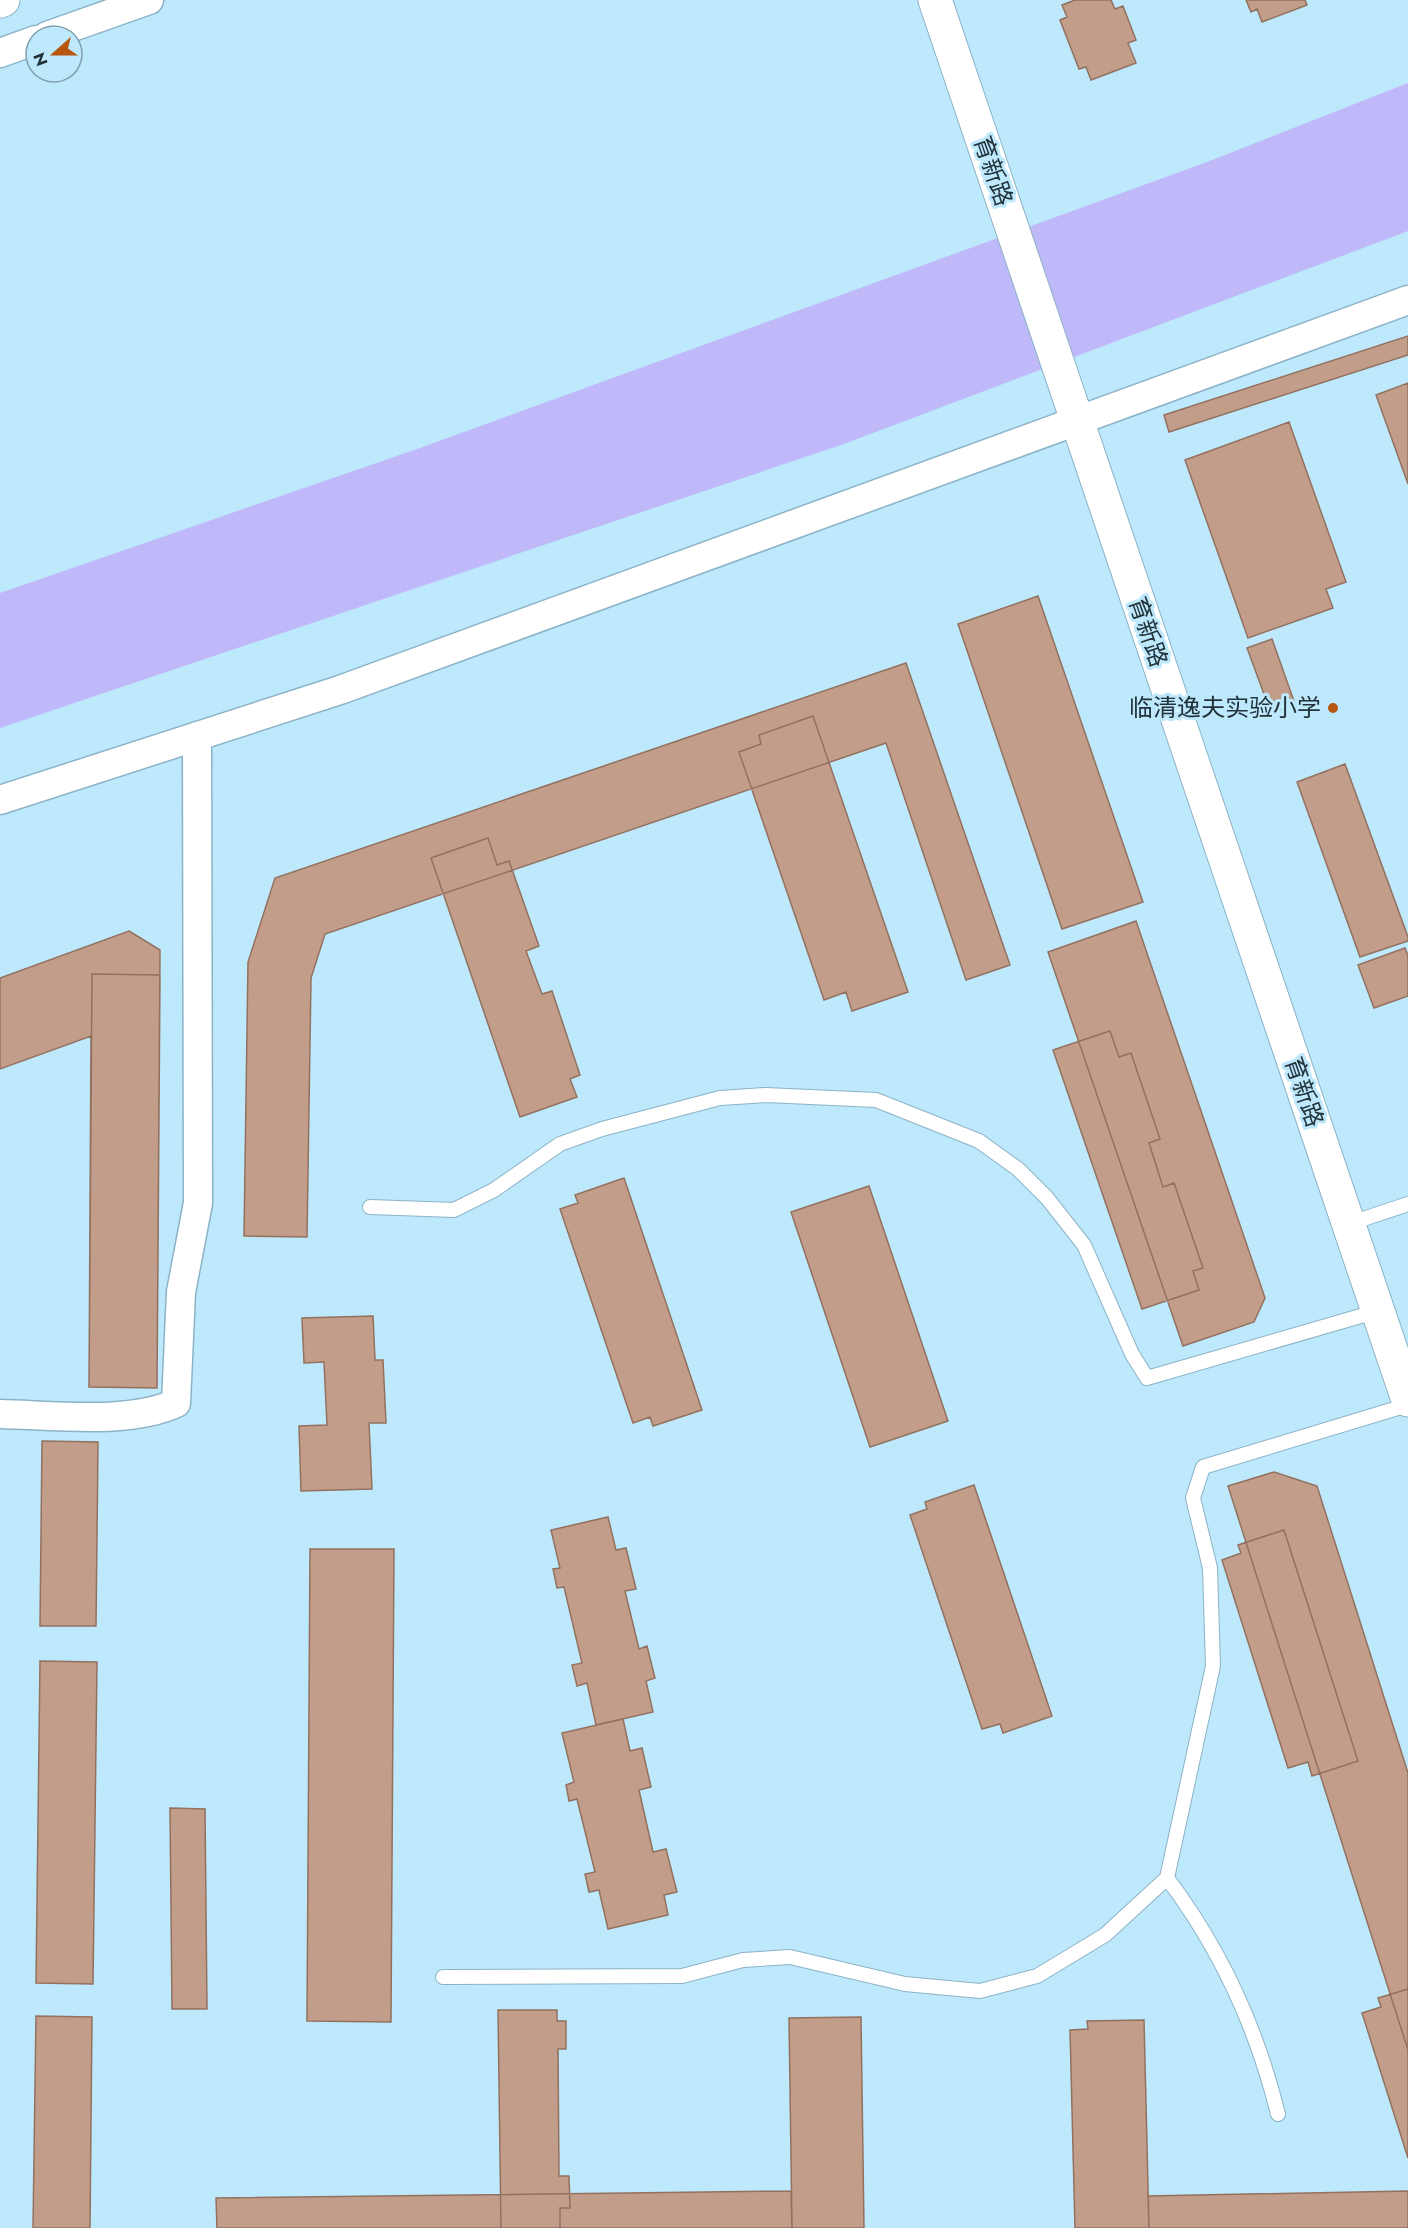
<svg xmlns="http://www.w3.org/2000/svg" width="1408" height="2228" viewBox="0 0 1408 2228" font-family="Jost,'Noto Sans SC',sans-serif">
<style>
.water{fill:#bfb8f9}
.building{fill:#c29d8a;stroke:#93715f;stroke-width:1.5}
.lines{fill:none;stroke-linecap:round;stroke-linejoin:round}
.service-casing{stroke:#8bb3c7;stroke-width:16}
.minor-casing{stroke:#8bb3c7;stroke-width:31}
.tertiary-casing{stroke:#8bb3c7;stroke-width:35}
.service{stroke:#fff;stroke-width:14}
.minor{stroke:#fff;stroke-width:28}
.tertiary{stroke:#fff;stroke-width:33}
.poi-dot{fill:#b65610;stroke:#bee8fc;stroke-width:2}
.labels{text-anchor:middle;stroke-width:6;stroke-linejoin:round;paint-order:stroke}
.street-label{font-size:24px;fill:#22323a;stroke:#bee8fc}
.poi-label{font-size:24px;fill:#22323a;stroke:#bee8fc;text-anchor:end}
</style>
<rect width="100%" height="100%" fill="#bee8fc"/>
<path class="water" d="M1408,83V231L841,445L0,728V593L420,448L1207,162Z"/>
<path class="building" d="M1075,0H1111L1115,9L1123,6L1136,40L1128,43L1136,63L1091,80L1086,67L1079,69L1060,20L1067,17L1062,5Z
M1246,0H1305L1307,5L1262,22L1257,9L1251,12Z
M1408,336V355L1169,432L1164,415Z
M1408,383V484L1376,395Z
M1289,422L1346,582L1326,589L1333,608L1248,638L1185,460Z
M1038,596L1143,902L1062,929L958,624Z
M1272,639L1295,704L1271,713L1247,648Z
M906,663L1010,965L966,980L886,743L325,934L311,978L307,1237L244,1236L248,962L275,878Z
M813,716L908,992L852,1011L846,992L824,1000L739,752L761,744L759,735Z
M1345,764L1408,937V941L1360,957L1297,782Z
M488,838L497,865L509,861L539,946L526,951L542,994L552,991L580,1075L570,1079L577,1097L520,1117L431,858Z
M1136,921L1265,1298L1254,1322L1183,1346L1048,952Z
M129,931L160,950L157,1388L89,1387L91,1036L0,1069V978Z
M1405,948L1408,956V996L1374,1008L1358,965Z
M92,974L160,975L157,1388L89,1387Z
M1110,1031L1119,1057L1131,1053L1160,1139L1149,1143L1163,1187L1174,1183L1203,1268L1193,1271L1199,1290L1142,1309L1053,1050Z
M624,1178L702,1410L653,1426L650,1417L633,1423L560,1209L578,1203L575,1195Z
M869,1186L948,1421L870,1447L791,1212Z
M373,1316L375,1360H383L386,1423H369L372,1489L301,1491L299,1426L327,1425L324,1362L304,1363L302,1318Z
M42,1441L98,1442L96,1626H40Z
M1274,1472L1317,1486L1408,1773V2050L1228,1486Z
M974,1485L1052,1716L1003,1733L1000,1724L982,1729L910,1515L927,1509L925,1502Z
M608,1517L616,1550L626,1548L636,1589L625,1591L639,1649L647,1646L655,1678L646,1681L653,1712L596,1725L587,1683L577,1686L572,1665L582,1663L564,1587L557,1588L553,1569L560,1568L551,1530Z
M1284,1530L1358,1761L1312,1776L1308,1762L1288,1768L1222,1560L1241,1553L1238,1545Z
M310,1549H394L391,2022L307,2021Z
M40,1661L97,1662L93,1984L36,1983Z
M623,1719L630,1751L642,1748L651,1787L639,1790L653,1852L666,1849L677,1892L664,1895L668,1915L608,1929L599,1890L589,1892L585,1874L595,1872L577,1799L569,1801L566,1785L574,1782L562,1733Z
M170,1808L205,1809L207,2009H172Z
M1408,1989V2158L1362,2013L1381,2007L1378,1998Z
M498,2010H557V2021H566V2049H558L559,2176H569L570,2208H560V2228H501Z
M36,2016L92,2017L90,2228H33Z
M861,2017L864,2228H792L789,2018Z
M1144,2020L1149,2228H1075L1070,2030L1088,2029L1087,2021Z
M791,2191L792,2228H217L216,2198Z
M1408,2191V2228H1149L1148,2196Z"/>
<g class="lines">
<defs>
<path id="service" d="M370,1207L454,1210L494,1190L560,1144L602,1129L720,1098L766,1095L876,1100L979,1141L1018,1169L1047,1198L1084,1245L1132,1354L1147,1378L1378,1311
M1348,1224L1408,1204
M1167,1878C1220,1948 1257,2029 1278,2114
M443,1977L682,1976L743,1960L790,1957L905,1984L980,1991L1037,1976L1105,1935L1167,1878L1213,1666L1210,1568L1193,1498L1203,1467L1408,1405"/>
<path id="minor" d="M47,36L149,0
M0,53L36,40
M0,800L340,690L1408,300
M0,1414C52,1415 129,1425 176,1403L181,1292L198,1203L197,736"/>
<path id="tertiary" d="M935,0L1408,1400
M0,1L3,0"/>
</defs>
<use href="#service" class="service-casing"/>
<use href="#minor" class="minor-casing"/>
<use href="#tertiary" class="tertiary-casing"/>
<use href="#service" class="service"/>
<use href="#minor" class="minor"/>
<use href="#tertiary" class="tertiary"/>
</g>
<circle class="poi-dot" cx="1333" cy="708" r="6"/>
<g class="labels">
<g class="street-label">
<text transform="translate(993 171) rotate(71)" y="8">育新路</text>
<text transform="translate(1148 632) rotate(71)" y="8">育新路</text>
<text transform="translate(1304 1092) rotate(71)" y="8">育新路</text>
</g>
<g class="poi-label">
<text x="1321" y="716">临清逸夫实验小学</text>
</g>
</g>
<g transform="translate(54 54) rotate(249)"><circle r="28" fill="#bee8fc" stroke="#809fae" stroke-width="1.5"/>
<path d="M0-4.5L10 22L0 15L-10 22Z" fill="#b65610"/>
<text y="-9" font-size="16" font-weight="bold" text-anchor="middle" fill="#22323a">N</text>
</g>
</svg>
